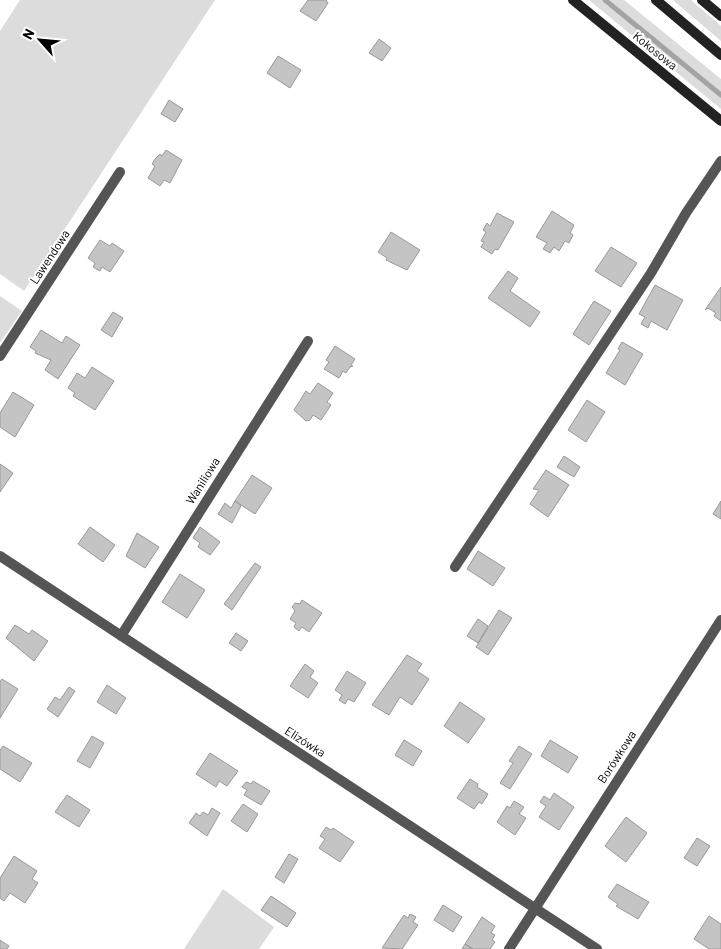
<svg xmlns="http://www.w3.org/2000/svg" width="721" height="949" viewBox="0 0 721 949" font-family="Barlow,sans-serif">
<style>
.green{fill:#dcdcdc}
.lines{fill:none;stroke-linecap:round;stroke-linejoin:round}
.stream{stroke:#a3a3a3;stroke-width:5}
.building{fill:#c4c4c4;stroke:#999}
.street{stroke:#555;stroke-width:10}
.secondary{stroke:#222;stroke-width:10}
.labels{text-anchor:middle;stroke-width:4;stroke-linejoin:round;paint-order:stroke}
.street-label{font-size:12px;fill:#000;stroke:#fff}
</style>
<rect width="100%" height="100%" fill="#fff"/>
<path class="green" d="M20,0H215L24,291L0,274V31Z
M589,0H624L721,79V109Z
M673,0H691L721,26V41Z
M0,296L22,311L0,343Z
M223,889L274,927L259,949H184Z"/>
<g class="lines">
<path class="stream" d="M605,0L721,95"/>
</g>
<path class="building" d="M308,0H326L328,3L316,21L300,11Z
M379,39L391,48L382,61L369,53Z
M278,56L301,70L290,88L267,73Z
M169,100L183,109L175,122L161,114Z
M166,150L182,160L170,183L164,180L160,186L148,178L155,166L152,164L155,159L160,154L162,156Z
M552,211L574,225L570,233L573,235L569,243L565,241L559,251L554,247L550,253L543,249L547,243L536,237Z
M497,213L514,222L498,250L495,249L492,254L481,247L484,242L481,241L486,232L483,230L487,223L490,226Z
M391,232L420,250L407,270L386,260L387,258L378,252Z
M100,240L110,246L112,243L124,251L110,272L102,267L100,271L93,267L95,263L88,258Z
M611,247L637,263L621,287L595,271Z
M508,271L518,278L510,291L540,312L530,327L488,298Z
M655,285L683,300L667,330L651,321L648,328L641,324L645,317L639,314Z
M721,287V321L714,316L716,313L708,308L705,310Z
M594,301L611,311L589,345L573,334Z
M113,312L123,318L112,337L101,330Z
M41,330L62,343L66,336L80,345L58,379L45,370L51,360L35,353L36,351L30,347Z
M622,342L643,354L625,385L606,373L620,350L618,349Z
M335,346L355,359L351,365L353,366L350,367L346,373L343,371L339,378L324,369L329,362L326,360Z
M92,367L114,381L95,410L73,396L75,393L68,388L77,373L85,378Z
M318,383L333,393L327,402L331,405L321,420L313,415L310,420L306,421L294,410L306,391L310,394Z
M13,392L34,405L15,437L0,427V413Z
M587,400L605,412L586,442L568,430Z
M564,456L580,467L574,477L557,467Z
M0,464L13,473L0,492Z
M546,470L569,485L548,517L530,504L539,490L533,489Z
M252,475L272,488L255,514L235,501Z
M235,501L241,506L232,523L218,514L225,503L231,508Z
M721,501V519L713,514Z
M90,527L115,545L103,562L78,544Z
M200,527L220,542L210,555L198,547L200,543L193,538Z
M137,533L159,547L145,568L126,556Z
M478,551L505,568L493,586L467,569Z
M255,563L261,567L232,610L224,604Z
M180,574L205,590L187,618L162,602Z
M302,600L322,613L309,632L302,627L299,631L294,627L296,623L290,619L295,611L292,607L295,603L300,604Z
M499,610L512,618L488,655L476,647Z
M478,619L488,626L478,643L467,636Z
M15,625L29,634L32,630L48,641L34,661L6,638Z
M236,633L248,641L241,651L229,643Z
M407,655L422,664L417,671L429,679L412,705L400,697L389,715L372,705Z
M305,664L314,671L310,677L318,683L308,698L290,686Z
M347,671L366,683L354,702L348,699L345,704L339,700L342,695L335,690Z
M2,679L18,689L0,718V682Z
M107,685L126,698L116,714L97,702Z
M69,687L75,691L58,717L47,709L55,697L60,700Z
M460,702L485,719L468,743L444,726Z
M92,736L104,743L90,768L77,761Z
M404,740L422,751L413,766L395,755Z
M550,740L578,757L568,773L541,756Z
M3,746L32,763L20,782L0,769V750Z
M519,746L532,754L510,789L500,783L513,763L509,761Z
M210,753L238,771L227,786L219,781L216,787L196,774Z
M470,779L478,784L477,787L488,794L482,804L479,802L474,809L457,798Z
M253,781L270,791L261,805L244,795L247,790L242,787L246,782L251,784Z
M554,793L574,807L559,830L539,817L546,806L540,802L544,796L550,800Z
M67,795L90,810L79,827L55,812Z
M514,801L524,807L519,814L526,818L515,835L497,822L507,806L510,808Z
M243,804L258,814L247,832L231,821Z
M212,808L220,813L207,836L189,823L196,813L200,816L203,812L208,815Z
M626,817L647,833L626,862L605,846Z
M326,827L331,830L333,828L354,842L340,862L319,848L325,839L320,836Z
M697,838L710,846L697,866L684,858Z
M289,854L298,859L284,883L275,877Z
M14,856L37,871L32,879L38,883L25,903L10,893L4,901L0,898V878Z
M617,884L649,902L638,919L616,906L618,904L608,897Z
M271,896L296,913L287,927L261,910Z
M443,905L462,917L453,932L434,920Z
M410,914L416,917L413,922L418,925L402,949L382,948L404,915L408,918Z
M709,916L721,924V949H709L694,939Z
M482,917L495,926L491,933L495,935L492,940L495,942L490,949H473L465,944Z
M0,940L9,946L7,949H0Z
M465,944L473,949H462Z"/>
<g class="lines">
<path class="street" d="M0,356L120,172
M0,556L597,949
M455,567L651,273L686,213L721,161
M121,636L308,341
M509,949L721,620"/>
<path class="secondary" d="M573,0L721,121
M656,0L721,55
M702,0L721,16"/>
</g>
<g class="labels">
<g class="street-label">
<text transform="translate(655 51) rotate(39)" y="4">Kokosowa</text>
<text transform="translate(50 257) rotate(-57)" y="4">Lawendowa</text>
<text transform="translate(203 481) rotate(-58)" y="4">Waniliowa</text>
<text transform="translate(305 742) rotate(33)" y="4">Elizówka</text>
<text transform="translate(617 757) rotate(-57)" y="4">Borówkowa</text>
</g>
</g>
<g transform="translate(40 40) rotate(297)" stroke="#ffffff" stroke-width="4" paint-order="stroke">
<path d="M0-4L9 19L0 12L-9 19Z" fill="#000000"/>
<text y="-8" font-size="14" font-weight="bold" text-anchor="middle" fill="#000000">N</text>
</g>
</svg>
